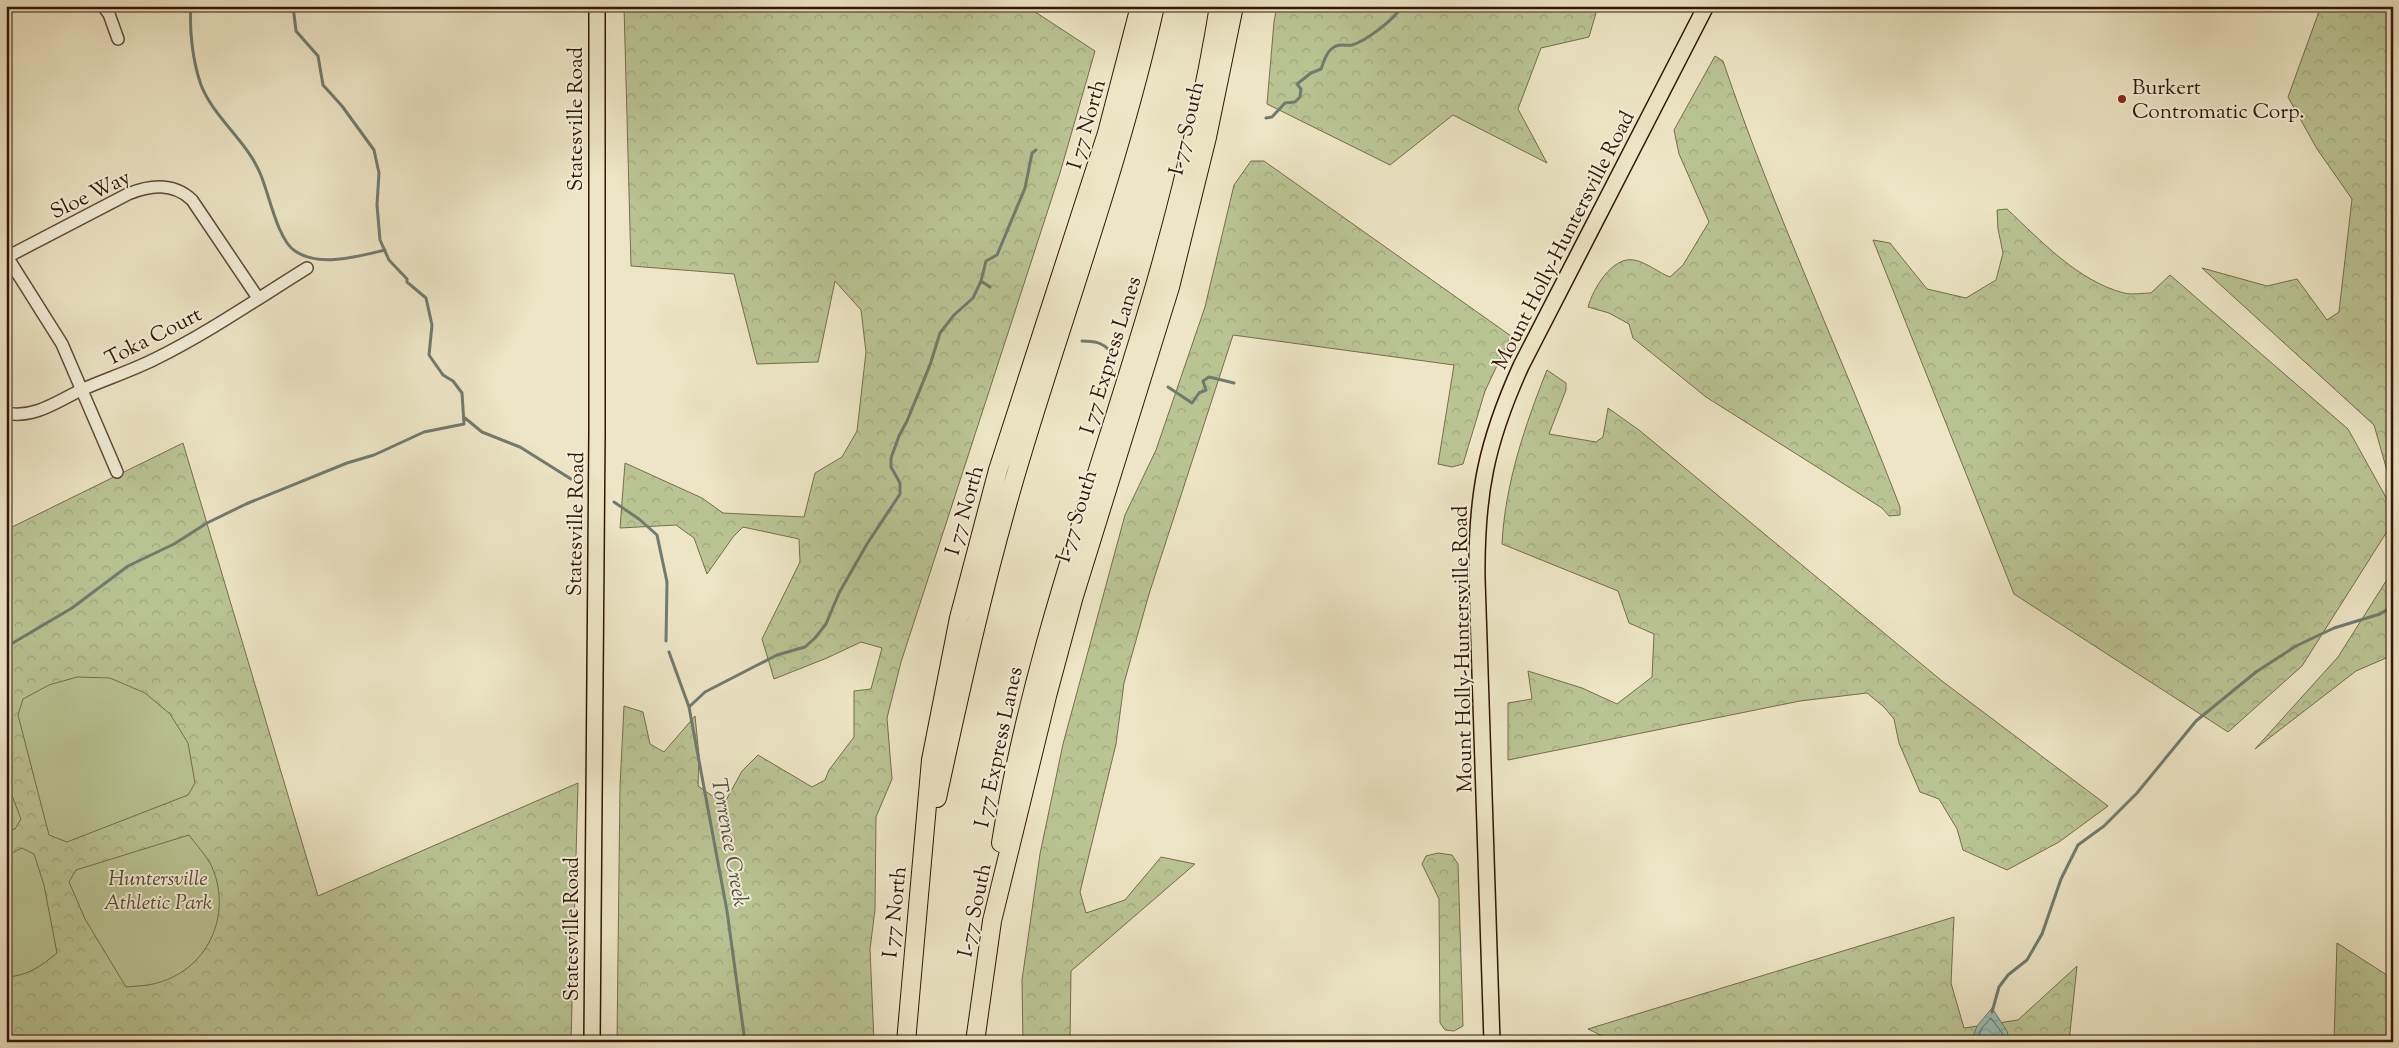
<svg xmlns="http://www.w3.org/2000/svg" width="2399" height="1048" viewBox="0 0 2399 1048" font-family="'Sorts Mill Goudy',serif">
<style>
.forest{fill:url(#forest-crowns);stroke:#766d4c}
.garden{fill:#bac493;stroke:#766d4c}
.water{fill:url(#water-waves);stroke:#707b6f}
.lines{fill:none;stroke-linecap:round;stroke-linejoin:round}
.shore{stroke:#666a5e;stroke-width:1}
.stream{stroke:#707b6f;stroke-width:3}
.minor-casing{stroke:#614a36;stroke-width:14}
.major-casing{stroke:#321606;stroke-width:18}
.highway-casing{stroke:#321606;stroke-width:20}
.minor{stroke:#f3eed9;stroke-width:11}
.major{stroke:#ede5c5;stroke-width:15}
.highway{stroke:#ede5c5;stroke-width:18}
.poi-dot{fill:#8f2418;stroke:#f3eed9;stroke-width:2}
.labels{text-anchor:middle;stroke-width:4;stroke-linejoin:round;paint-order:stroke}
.poi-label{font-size:21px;fill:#321606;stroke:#f3eed9;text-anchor:start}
.street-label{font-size:21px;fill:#321606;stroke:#f3eed9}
.park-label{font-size:21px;font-style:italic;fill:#5b4a30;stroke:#f3eed9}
.water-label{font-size:22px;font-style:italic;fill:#565143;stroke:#f3eed9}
</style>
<defs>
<pattern id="forest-crowns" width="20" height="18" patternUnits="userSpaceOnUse" patternTransform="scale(1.25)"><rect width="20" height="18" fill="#bac493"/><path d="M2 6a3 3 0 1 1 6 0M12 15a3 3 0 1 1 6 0" fill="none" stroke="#a0a87d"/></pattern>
<pattern id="water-waves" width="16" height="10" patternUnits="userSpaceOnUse" patternTransform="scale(1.25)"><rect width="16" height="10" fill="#99bfb5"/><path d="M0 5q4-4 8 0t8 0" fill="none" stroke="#84a39a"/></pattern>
</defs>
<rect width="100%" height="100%" fill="#ede5c5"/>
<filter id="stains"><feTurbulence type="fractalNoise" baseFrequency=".004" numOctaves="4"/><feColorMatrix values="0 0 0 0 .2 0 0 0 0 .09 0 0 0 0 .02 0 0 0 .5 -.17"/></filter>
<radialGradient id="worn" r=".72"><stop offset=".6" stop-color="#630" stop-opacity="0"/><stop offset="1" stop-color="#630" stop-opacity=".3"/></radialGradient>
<path class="forest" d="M624,6H1026L1095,51L1060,173L901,662L887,718L892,779L876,817L875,910L870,949L874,1042H617L620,786L624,706L643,712L650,744L664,752L695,716L699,755L698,786L724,804L742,771L758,755L812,787L825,780L829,770L854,737V691L871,689L882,648L861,642L827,658L774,679L762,639L800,562L799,539L743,527L733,537L707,574L694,538L676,525L620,528L625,463L702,498L723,513L804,517L815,473L842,457L857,431L866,352L861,310L835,281L818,362L757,364L734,274L631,266Z
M1277,6H1598L1589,37L1541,48L1518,109L1547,163L1453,115L1390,165L1267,104L1274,22Z
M2321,6H2393V479L2388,474L2374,425L2202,268L2267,286L2297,279L2327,320L2339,312L2352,199L2317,149L2288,97Z
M1715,56L1723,61C1774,213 1843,358 1900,507V515L1889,516L1882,508L1706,397L1633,338L1629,324L1609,313L1588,307C1593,289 1612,256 1634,260C1646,262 1659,273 1670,277L1683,265L1709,222L1679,154L1674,130Z
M1251,161H1264L1511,336L1485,391L1463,464L1452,467L1438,464L1454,365L1233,335L1149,594L1124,683L1116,744L1080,892L1086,913L1125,900L1161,857L1195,864L1071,971L1070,1042H1023L1022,980L1040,854L1063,744L1125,515L1156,450L1205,307L1234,185Z
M2007,209C2041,241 2078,281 2124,293C2132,295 2143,293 2151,293L2170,275L2348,429L2393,510V522L2302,666L2228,732L2014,594L1873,240L1890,243L1927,289L1966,298L1996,280L2003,253L1998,229L1997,210Z
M1547,370L1566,383V390L1549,434L1596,442L1603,437L1608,408L1639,430L1942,681L2108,806L2059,842L2007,870L1963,850L1957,829L1939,799L1920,792L1899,743L1894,719L1884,707L1867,693L1800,701L1508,760V703L1532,699L1528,671L1582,688L1617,704L1652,677L1654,634L1629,623L1618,591L1502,544C1505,484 1525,425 1547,370Z
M183,443L318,896L578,783L571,1042H6V530Z
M2393,570V655L2356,671L2255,749L2338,657Z
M1438,853L1452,855L1458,864L1463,1026L1454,1031L1445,1030L1440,1023L1439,899L1422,864L1426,856Z
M1954,917L1951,983L1964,1028L2018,1020L2077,966L2069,1042H1615L1588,1029Z
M2337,943L2393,979V1042H2334Z"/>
<path class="garden" d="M77,677L110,678L145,693L170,714L188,743L195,783L188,795L67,842L49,835L18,715L23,699L49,685Z
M6,780L21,819L15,829L6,831Z
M189,835C196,845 207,856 212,867C233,916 207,972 153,984C145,986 135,986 126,987L85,919L69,882L76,870Z
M22,848L34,854L44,885L57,953C41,966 28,976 6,977V856Z"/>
<path class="water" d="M1992,1008L2007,1031L2010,1042H1971L1977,1026Z"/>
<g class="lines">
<path class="shore" d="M1977,1042L1981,1029L1991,1018L2002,1033L2005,1042"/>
<path class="stream" d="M191,6C189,31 193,62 201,85C214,118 246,140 260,173C269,193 277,239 295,251C319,268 359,256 385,250
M1266,118L1272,117L1285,103L1295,102L1300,97L1301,89L1297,84L1311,73L1321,69C1324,61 1327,50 1336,46C1341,44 1347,46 1352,45C1366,41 1395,19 1402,6
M981,281L990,287
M1082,341C1094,341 1102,342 1110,351
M1168,387L1192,403L1199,393L1206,390L1203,381L1209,377L1234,383
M465,418L482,432L520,447L571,479
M614,502L639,519L657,535L667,582L666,641
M6,647L72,608L128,566L174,544L207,523L246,504L347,463L374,455L424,432L464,424L462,393L453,381L443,375L429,355L432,325L426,298L407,282V279L389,260L380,240L377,205L379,173L374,150L342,106L323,85L318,56L296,31L293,6
M669,652L689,707L727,911L745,1042
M689,707L705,692L777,655L805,647L815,638L826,624L839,593L867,544L900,494V483L891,467V458L899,436L907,421L930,365L940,333L954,315L973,298L981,281L986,261L997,255L1025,188L1032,153L1036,150
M1992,1012L1999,987L2008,975L2027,960L2042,934L2061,879L2078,845L2104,826L2137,793L2196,721L2256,672L2296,646L2334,628L2380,614L2393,606"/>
<defs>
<path id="minor" d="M103,6L109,14L118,39
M6,255L62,344L117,472
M7,257L128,194C150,185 173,182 192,200L258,298
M6,413C34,419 58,401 81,390C106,379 131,371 155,359C208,333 257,299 307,268"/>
<path id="major" d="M592,1042L597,433V6
M1492,1042L1477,579C1476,495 1486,443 1521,366L1706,6"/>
<path id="highway" d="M937,798C960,691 984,583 1015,477C1061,320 1119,167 1155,6
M1001,843C1032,650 1102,469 1156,282C1182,191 1204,99 1219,6
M906,1042L931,760L959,618L998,470L1107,133L1140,6
M975,1042L992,921L1047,696L1074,596L1170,287L1207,137L1234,6"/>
</defs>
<use href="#minor" class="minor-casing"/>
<use href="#major" class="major-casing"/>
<use href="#highway" class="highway-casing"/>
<use href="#minor" class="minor"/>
<use href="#major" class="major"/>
<use href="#highway" class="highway"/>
</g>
<circle class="poi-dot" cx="2122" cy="99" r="5"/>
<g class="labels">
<g class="poi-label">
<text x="2132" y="94">Burkert<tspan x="2132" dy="24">Contromatic Corp.</tspan></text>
</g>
<g class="street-label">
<text transform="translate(575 119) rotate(-90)" y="7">Statesville Road</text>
<text transform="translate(1086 124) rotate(-74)" y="7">I 77 North</text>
<text transform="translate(1186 128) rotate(-77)" y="7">I-77 South</text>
<text transform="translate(90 194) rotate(-26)" y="7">Sloe Way</text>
<text transform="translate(1563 240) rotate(-63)" y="7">Mount Holly-Huntersville Road</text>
<text transform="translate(153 336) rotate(-27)" y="7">Toka Court</text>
<text transform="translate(1110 355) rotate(-73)" y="7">I 77 Express Lanes</text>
<text transform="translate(964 510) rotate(-74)" y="7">I 77 North</text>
<text transform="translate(1076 516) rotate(-73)" y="7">I-77 South</text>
<text transform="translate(575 524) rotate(-89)" y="7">Statesville Road</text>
<text transform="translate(1462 649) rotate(-91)" y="7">Mount Holly-Huntersville Road</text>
<text transform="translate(998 747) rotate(-78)" y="7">I 77 Express Lanes</text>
<text transform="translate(974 910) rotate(-78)" y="7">I-77 South</text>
<text transform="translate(894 912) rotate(-84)" y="7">I 77 North</text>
<text transform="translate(571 929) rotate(-90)" y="7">Statesville Road</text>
</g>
<g class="park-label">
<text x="158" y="885">Huntersville<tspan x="158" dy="24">Athletic Park</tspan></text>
</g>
<g class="water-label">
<text transform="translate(731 842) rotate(80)" y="8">Torrence Creek</text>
</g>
</g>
<rect width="2399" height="1048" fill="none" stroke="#ede5c5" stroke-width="25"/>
<rect x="8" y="8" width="2384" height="1033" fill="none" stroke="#321606" stroke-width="2.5"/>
<rect x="12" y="12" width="2374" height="1023" fill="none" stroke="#321606"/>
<rect width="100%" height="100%" filter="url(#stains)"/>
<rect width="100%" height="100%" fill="url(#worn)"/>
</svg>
